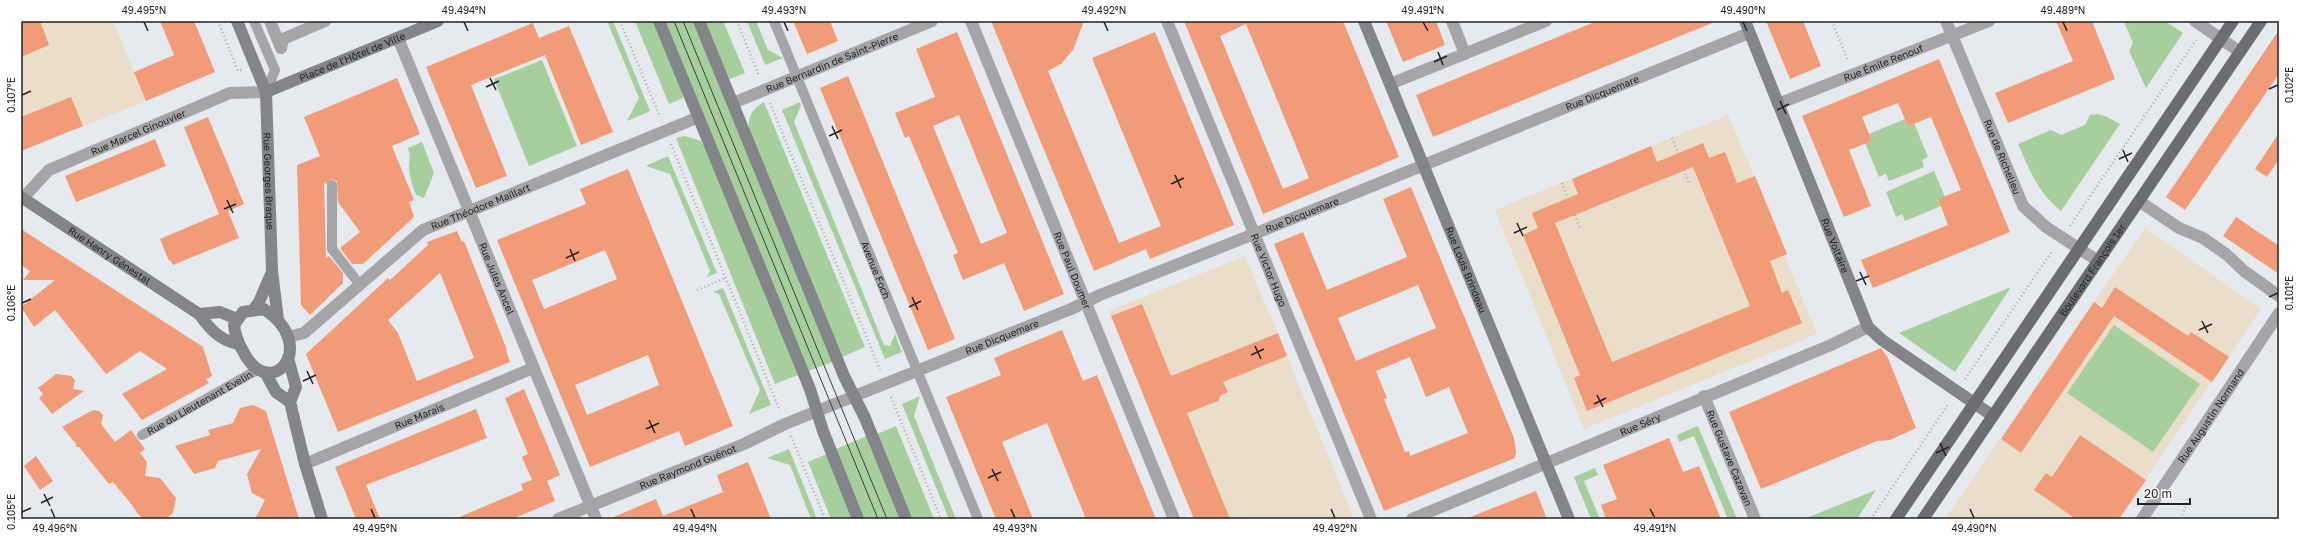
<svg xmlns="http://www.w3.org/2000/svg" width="2300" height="540" viewBox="0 0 2300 540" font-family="'Golos Text',sans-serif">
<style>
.education{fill:#eaddc9}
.green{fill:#a6cf9d}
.building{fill:#f19b78;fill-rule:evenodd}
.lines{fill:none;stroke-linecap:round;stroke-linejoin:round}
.path{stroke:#aaadb0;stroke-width:2.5;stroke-dasharray:1 3;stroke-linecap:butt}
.lane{stroke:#a5a5a7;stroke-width:10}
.street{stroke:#a5a5a7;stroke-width:12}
.secondary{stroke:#848588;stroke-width:12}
.primary{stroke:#6c6d71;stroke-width:12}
.tram{stroke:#3c3d3f;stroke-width:1}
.ticks{fill:none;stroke:#212224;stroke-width:1.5}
.labels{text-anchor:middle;stroke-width:4;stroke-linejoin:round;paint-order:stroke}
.street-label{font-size:10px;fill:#212224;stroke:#fff}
.neatline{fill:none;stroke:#212224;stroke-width:1.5}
.ticks-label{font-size:10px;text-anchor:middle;fill:#212224}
</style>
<rect width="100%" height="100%" fill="#e6e9ed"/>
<path class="education" d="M21,21H113L146,101L21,151Z
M1728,115L1787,254L1785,256L1817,334L1584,429L1495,210Z
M2145,228L2261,309L2119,519H1945Z
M1245,256L1283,346L1354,519H1194L1109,311Z"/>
<path class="green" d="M607,21H613L650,111L627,121L639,98Z
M635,21H653L683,92V98L669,104Z
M665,21H693L833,362L808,371Z
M704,21H723L745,73L730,79L726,74Z
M747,21H756L768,50L783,58L765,65Z
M2124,21H2165L2183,33L2146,88L2129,51L2133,43Z
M542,60L577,146L529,166L494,79Z
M764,102L865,347L842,357L749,130C748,116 752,109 764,102Z
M800,102L801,105L794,122L884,345L890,346L895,334L902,352L885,359L782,110Z
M2098,114L2105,116L2120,124L2061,211C2037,191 2030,171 2018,144L2051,130L2061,135L2085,125L2090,115Z
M1905,119L1908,126L1914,123L1928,157L1922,160L1924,167L1889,181L1886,174L1879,177L1865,143L1872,141L1869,134Z
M685,136L701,141L706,149L798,375L775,384L676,138Z
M422,142L434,173L424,198L416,195C413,187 410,178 409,170C409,161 411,156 408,148Z
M668,156L717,273L707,277L710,271L670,174L646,166Z
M1934,171L1945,197L1938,200L1941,206L1905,221L1902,214L1896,217L1886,192Z
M2011,287L1955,372L1899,333Z
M723,288L771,405L749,414L760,390L719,294L713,292Z
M2114,325L2200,384L2153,452L2067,393Z
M920,396L914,416L956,519H949L902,404Z
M896,426L934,519H912L877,434Z
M1698,426L1737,519H1728L1694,436L1679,442L1677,435Z
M867,436L901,519H864L836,449Z
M789,449L817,519H811L790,465L767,458Z
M827,454L853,519H831L808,462Z
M1595,468L1598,475L1584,481L1600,519H1591L1574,477Z
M1876,490L1857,519H1804Z"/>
<path class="building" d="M21,21H40L49,45L21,57Z
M160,21H194L215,72L146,101L134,72L174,55Z
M793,21H830L838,41L807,54Z
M991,21H1084L1073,50L1061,64L1048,71L1119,243L1161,226L1092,58L1155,32L1234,225L1150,259L1146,249L1094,271Z
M1184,21H1343L1399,157L1263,214ZM1246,24L1309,178L1283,189L1220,36Z
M1386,21H1436L1445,45L1403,62Z
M1597,21H1717L1433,137L1416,95Z
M1766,21H1803L1821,66L1790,79Z
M2056,21H2092L2115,79L2008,123L1995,93L2073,61Z
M533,23L539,38L569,26L613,132L581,145L545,55L471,85L507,176L476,188L426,67Z
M2279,30V74L2185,210L2166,197Z
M957,32L1064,294L1024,311L1004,263L963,280L953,255L958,253L909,136L905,138L895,113L935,97L916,49ZM959,115L1007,233L981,244L933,126Z
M1939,59L2010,232L1873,288L1861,260L1948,225L1938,199L1961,190L1931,117L1908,126L1898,103L1862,117L1872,141L1849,150L1871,206L1844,217L1802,116Z
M848,76L955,339L928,350L820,88Z
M397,78L420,134L392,146L414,200L409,202L414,217L363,264H352L340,248L360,232L338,202L337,181L332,179L326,184L324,182L326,258L329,256L343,273V283L310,315L301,305L297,165L320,156L304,117Z
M71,97L83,126L21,151V117Z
M208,117L244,204L228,211L239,238L173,265L170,260L169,261L160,239L219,214L184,127Z
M2279,133V159L2267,177L2255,169Z
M155,139L166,166L76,202L65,176Z
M1703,143L1709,158L1725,152L1737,183L1755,176L1787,254L1770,261L1782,293L1788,290L1802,323L1587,411L1574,378L1580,375L1523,235L1538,228L1532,213L1578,194L1572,179L1651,146L1657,162ZM1693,167L1750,306L1612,362L1555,223Z
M628,169L733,426L685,446L679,431L590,467L497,240L586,204L580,189ZM605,250L617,279L544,309L532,280ZM648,355L659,385L587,415L575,385Z
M1411,187L1514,438L1516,452L1515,458L1384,511L1274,244L1303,232L1327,290L1395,262L1407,257L1383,199ZM1418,285L1436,328L1356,361L1338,318ZM1410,357L1426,397L1449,387L1468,433L1410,456L1409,451L1405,452L1384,399L1387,398L1376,371Z
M2236,217L2279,246V274L2223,236Z
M21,229L203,347L212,376L206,379L209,383L142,420L122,394L167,369L140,351L106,374L55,310L34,327L21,307L55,280H23L30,271L21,265Z
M457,231L462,242L464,241L507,350H506L510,362L338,432L306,354L388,278L390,280L428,245L427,242ZM440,273L474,358L417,381L398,333L388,320Z
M2115,287L2188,336L2191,332L2229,357L2212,382L2114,316L2021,453L2001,439L2094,302L2102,308Z
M1142,304L1171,376L1278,333L1283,346L1287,356L1223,382L1228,392L1221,395L1218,401L1187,413L1230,519H1194L1111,316Z
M1062,330L1083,381L1097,375L1156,519H1086L1047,423L1002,442L1033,519H996L946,397L1001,375L994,358Z
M1881,348L1888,358L1916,428L1890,440L1877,441L1761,489L1729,412Z
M56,374L71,376L75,380L73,389L84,391L52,414L39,398L43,394L38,388Z
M524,389L560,475L547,481L555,501L512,519H455L523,490L521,484L532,480L522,457L528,454L505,398Z
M253,405L266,411L268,418L299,519H255L265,500L252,493L247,474L261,449L218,461L215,468L194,474L175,446L210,435L208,430L233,423L240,408Z
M476,409L487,438L366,485L380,519H356L335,467Z
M93,410L99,411L103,415L101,424L115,442L131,430L145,449L140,453L147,462L145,476L160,478L176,498L173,513L166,519H143L138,514L132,505L113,482L109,484L79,447H76V444L62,427Z
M2080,435L2146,480L2119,519H2076L2034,490L2046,473L2052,477Z
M1669,438L1683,472L1699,466L1721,519H1606L1601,505L1617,499L1603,465Z
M36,456L53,481L40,490L24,466Z
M748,462L771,519H609L656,499L663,516L723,492L717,475Z
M1536,491L1547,519H1468V518Z"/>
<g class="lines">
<path class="path" d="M218,21L238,71L241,70
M620,21L660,117
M737,21L759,76
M1832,21L1848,61
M770,103L880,370
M1672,138L1678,153
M671,144L780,411
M1684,170L1690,185
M1562,183L1568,198
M1575,215L1580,229
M2070,226L2196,40
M697,290L726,278
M1965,379L2053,250
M891,397L941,519
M791,436L825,519
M1871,519L1949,403
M2181,519L2188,498"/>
<g class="lane">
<path d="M254,21L275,70L266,92"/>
<path id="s1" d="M774,21L978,519"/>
<path d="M332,185V249L360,285"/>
<path id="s2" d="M142,435L257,370"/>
</g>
<g class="street">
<path d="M270,21L281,48"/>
<path id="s3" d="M971,21L1174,519"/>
<path id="s4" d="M1167,21L1371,519"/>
<path d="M1452,21L1465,54"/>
<path id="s5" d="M1946,21L2023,206L2046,227L2098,261"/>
<path d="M2195,21L2240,52"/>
<path id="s6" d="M398,38L596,519"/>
<path d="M281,48L283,39L325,21"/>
<path d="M1390,84L1546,21"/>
<path id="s7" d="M733,103L932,21"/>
<path id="s8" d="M1778,104L1989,21"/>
<path id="s9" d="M23,198L49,170L230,93L266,92"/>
<path d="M2139,201L2179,228L2203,238L2226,254L2244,271L2279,296"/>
<path id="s10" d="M288,337L304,333L423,230L699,117"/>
<path id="s11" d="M1704,396L1755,519"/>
<path id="s12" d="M305,464L533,368"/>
<path id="s13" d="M558,519L744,444L785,424L1071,309L1100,295L1254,234L1749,33"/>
<path id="s14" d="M1412,519L1831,345L1868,327"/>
<path id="s15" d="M2142,519L2279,313"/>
</g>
<g class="secondary">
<path id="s16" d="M237,21L266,92L272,271L278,320"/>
<path d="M659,21L810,389L823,431L858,519"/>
<path d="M699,21L844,376L865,418L906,519"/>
<path id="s17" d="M1364,21L1569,519"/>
<path id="s18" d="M1745,21L1868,327L1882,340L1993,416"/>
<path id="s19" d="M266,92L438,21"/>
<path id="s20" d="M21,197L199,314C210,329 220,341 239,344"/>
<path d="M264,309C321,346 270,405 243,351C238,343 235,334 234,325L243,312Z"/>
<path d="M253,310L259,302L272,272"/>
<path d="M199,314L220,312L237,319"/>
<path d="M288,358L296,387L290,402L305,464L322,519"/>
<path d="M265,372L276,392L290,402"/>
</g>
<g class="primary">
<path d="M1896,519L2233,21"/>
<path id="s21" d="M1923,519L2261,21"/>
</g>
<path class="tram" d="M674,21L878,519
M683,21L887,519"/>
</g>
<path class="ticks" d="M144,22L148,31M464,22L468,31M784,22L788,31M1104,22L1108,31M1423,22L1428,31M1743,22L1747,31M2063,22L2067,31M1438,52L1443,65M1434,62L1447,56M490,78L496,90M486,87L499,81M2269,89L2278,85M22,95L31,91M1780,101L1786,114M1777,110L1789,104M832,126L838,139M829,136L842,130M2123,150L2128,162M2119,159L2132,153M1175,175L1181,188M1171,184L1184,178M227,200L233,213M224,209L236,204M1517,223L1523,236M1514,233L1527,227M570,249L575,261M566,258L579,252M1860,272L1866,285M1856,281L1869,276M912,297L918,310M2269,297L2278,293M22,303L31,299M909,307L921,301M2202,321L2208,333M2199,330L2212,324M1255,346L1261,359M1251,355L1264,349M307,371L313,384M303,381L316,375M1597,395L1603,407M1594,404L1606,398M649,420L655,433M646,429L659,423M1940,443L1946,456M1936,453L1949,447M992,469L998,481M988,478L1001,472M44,494L50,506M41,503L53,497M51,509L55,518M371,509L375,518M691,509L695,518M1011,509L1015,518M1331,509L1335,518M1650,509L1655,518M1970,509L1974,518M22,512L31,508"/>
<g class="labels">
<g class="street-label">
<text dy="4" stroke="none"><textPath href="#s19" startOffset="93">Place de l'Hôtel de Ville</textPath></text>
<text dy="4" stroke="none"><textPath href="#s7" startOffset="107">Rue Bernardin de Saint-Pierre</textPath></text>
<text dy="4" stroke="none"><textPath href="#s8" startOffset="113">Rue Émile Renouf</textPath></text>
<text dy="4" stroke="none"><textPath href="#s13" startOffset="1128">Rue Dicquemare</textPath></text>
<text dy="4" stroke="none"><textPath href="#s9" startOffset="135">Rue Marcel Ginouvier</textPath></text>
<text dy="4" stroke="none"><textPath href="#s5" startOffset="147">Rue de Richelieu</textPath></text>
<text dy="4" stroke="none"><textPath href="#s16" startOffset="166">Rue Georges Braque</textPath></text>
<text dy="4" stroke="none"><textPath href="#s10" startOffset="236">Rue Théodore Maillart</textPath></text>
<text dy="4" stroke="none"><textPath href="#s13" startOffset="804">Rue Dicquemare</textPath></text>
<text dy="4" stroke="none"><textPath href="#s18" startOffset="242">Rue Voltaire</textPath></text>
<text dy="4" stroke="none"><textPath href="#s20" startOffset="106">Rue Henry Génestal</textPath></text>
<text dy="4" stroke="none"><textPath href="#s1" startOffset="269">Avenue Foch</textPath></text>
<text dy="4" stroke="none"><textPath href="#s3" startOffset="269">Rue Paul Doumer</textPath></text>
<text dy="4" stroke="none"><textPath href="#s4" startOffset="269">Rue Victor Hugo</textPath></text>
<text dy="4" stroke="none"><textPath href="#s17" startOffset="269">Rue Louis Brindeau</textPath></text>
<text dy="4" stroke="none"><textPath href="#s21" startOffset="301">Boulevard François 1er</textPath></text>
<text dy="4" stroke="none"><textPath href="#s6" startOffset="260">Rue Jules Ancel</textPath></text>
<text dy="4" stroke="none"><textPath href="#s13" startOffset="480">Rue Dicquemare</textPath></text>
<text dy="4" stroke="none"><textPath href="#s2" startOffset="66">Rue du Lieutenant Evelin</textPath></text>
<text dy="4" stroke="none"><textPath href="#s12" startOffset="124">Rue Marais</textPath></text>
<text dy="4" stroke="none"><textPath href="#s15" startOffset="124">Rue Augustin Normand</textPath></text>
<text dy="4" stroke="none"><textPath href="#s14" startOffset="247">Rue Séry</textPath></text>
<text dy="4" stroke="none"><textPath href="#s11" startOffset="67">Rue Gustave Cazavan</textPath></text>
<text dy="4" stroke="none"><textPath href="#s13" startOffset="140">Rue Raymond Guénot</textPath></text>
</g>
</g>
<rect width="2300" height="540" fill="none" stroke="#ffffff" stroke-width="44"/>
<path d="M2138 498v6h52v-6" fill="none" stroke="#212224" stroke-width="2"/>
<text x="2144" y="498" font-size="12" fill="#212224" stroke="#ffffff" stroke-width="3" paint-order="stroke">20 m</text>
<rect x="22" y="22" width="2256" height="496" class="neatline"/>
<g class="ticks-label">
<text x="144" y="14">49.495°N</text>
<text x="464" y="14">49.494°N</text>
<text x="784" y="14">49.493°N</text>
<text x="1104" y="14">49.492°N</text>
<text x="1423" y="14">49.491°N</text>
<text x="1743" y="14">49.490°N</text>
<text x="2063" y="14">49.489°N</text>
<text transform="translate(2289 85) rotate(-90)" y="4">0.102°E</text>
<text transform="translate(11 95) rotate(-90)" y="4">0.107°E</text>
<text transform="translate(2289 293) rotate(-90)" y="4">0.101°E</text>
<text transform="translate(11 303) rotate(-90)" y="4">0.106°E</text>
<text transform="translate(11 512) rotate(-90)" y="4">0.105°E</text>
<text x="55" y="532">49.496°N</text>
<text x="375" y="532">49.495°N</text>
<text x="695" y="532">49.494°N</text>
<text x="1015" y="532">49.493°N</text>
<text x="1335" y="532">49.492°N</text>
<text x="1655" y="532">49.491°N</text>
<text x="1974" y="532">49.490°N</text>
</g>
</svg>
